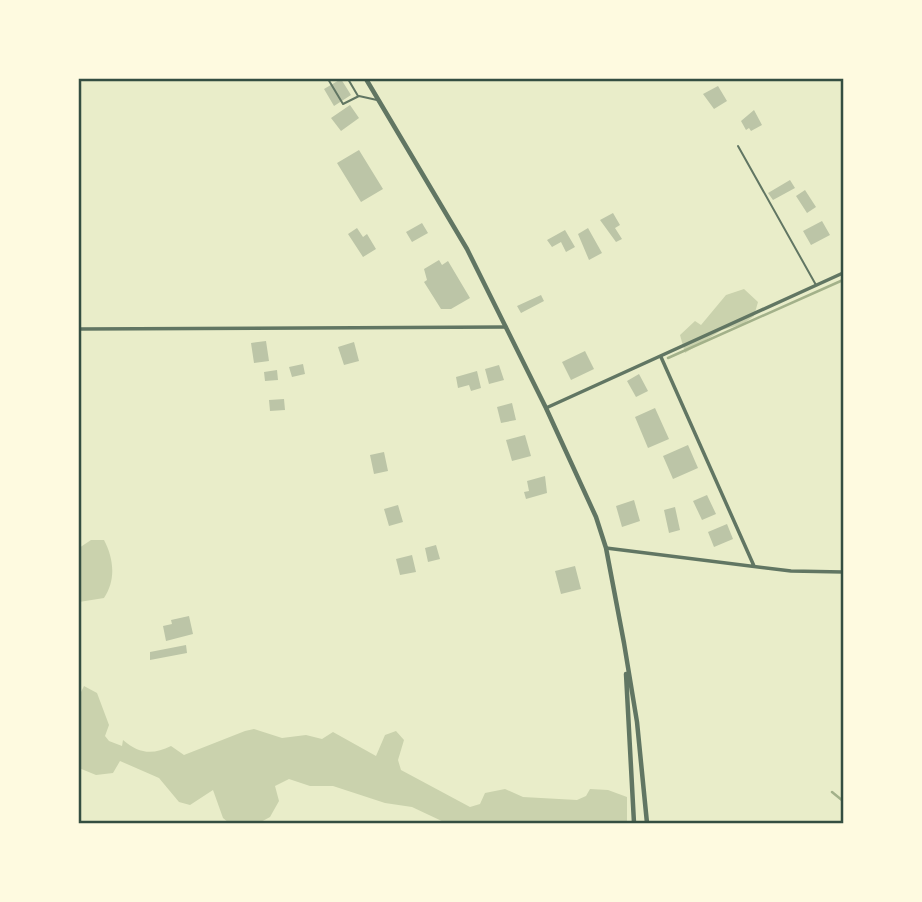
<svg xmlns="http://www.w3.org/2000/svg" width="922" height="902" viewBox="0 0 922 902" font-family="'Nunito Sans',sans-serif">
<style>
.green{fill:#cad2ad}
.lines{fill:none;stroke-linecap:round;stroke-linejoin:round}
.stream{stroke:#a3b18a;stroke-width:2.5}
.building{fill:#bcc5a7}
.service{stroke:#617663;stroke-width:2}
.minor{stroke:#617663;stroke-width:3.5}
.tertiary{stroke:#617663;stroke-width:4.5}
.neatline{fill:none;stroke:#344e41;stroke-width:2.5}
</style>
<rect width="100%" height="100%" fill="#e9edc9"/>
<path class="green" d="M744,289L758,302L754,316L743,324L722,330L685,353L680,335L695,321L701,325L726,295Z
M91,540H104C114,559 116,580 104,598L79,602V548Z
M84,686L97,693L109,725L105,736L109,741L122,746L123,740C139,754 153,755 171,746L184,755L245,731L254,729L282,738L306,735L322,739L333,732L376,756L385,735L396,731L404,740L398,760L401,770L470,807L480,804L485,793L505,789L523,797L577,800L586,796L590,789L608,790L627,797V823H446L412,807L385,803L333,786H310L289,779L275,786L279,801L270,817L259,823H229L223,818L213,790L190,805L179,802L159,778L120,761L113,773L96,775L79,768V696Z"/>
<g class="lines">
<path class="stream" d="M668,358L843,280
M832,792L843,801"/>
</g>
<path class="building" d="M341,79L351,95L334,106L324,89Z
M718,86L727,101L714,109L703,94Z
M350,105L359,118L341,131L331,118Z
M754,110L762,125L751,131L749,128L746,130L741,121Z
M359,150L383,189L361,202L337,163Z
M790,180L795,188L773,200L768,193Z
M805,190L816,207L807,213L796,196Z
M613,213L620,225L615,228L622,239L616,242L600,220Z
M822,221L830,235L811,245L803,231Z
M422,223L428,233L412,242L406,232Z
M357,228L363,237L367,234L376,249L363,257L348,234Z
M588,228L602,253L589,260L578,234Z
M565,230L575,247L566,252L561,242L552,247L547,240Z
M439,260L442,265L448,261L470,298L451,309H441L424,282L427,280L424,269Z
M541,295L544,301L521,313L517,306Z
M266,341L269,361L254,363L251,343Z
M354,342L359,361L344,365L338,347Z
M585,351L594,369L571,380L562,362Z
M303,364L305,374L292,377L289,367Z
M499,365L504,380L489,384L485,369Z
M277,370L278,380L265,381L264,372Z
M477,371L481,388L471,391L469,385L458,388L456,377Z
M639,374L648,391L636,397L627,381Z
M284,399L285,410L270,411L269,400Z
M512,403L516,420L501,423L497,407Z
M655,408L669,439L648,448L635,417Z
M525,435L531,456L512,461L506,440Z
M688,445L698,468L673,479L663,456Z
M384,452L388,471L374,474L370,455Z
M545,476L547,493L526,499L524,492L529,491L527,481Z
M707,495L716,514L702,520L693,501Z
M634,500L640,521L622,527L616,506Z
M398,505L403,522L389,526L384,509Z
M675,507L680,530L669,533L664,510Z
M727,524L733,539L714,547L708,532Z
M436,545L440,559L428,562L425,548Z
M412,555L416,572L400,575L396,559Z
M575,566L581,589L561,594L555,571Z
M189,616L193,634L166,641L163,626L172,624L171,620Z
M186,645L187,653L150,660V652Z"/>
<g class="lines">
<path class="service" d="M328,79L343,104L359,96L377,100
M348,79L358,96
M738,146L816,285"/>
<path class="minor" d="M79,329L506,327
M661,357L754,566
M546,408L843,273
M606,548L791,571L843,572"/>
<path class="tertiary" d="M366,79L467,249L546,408L596,517L606,548L624,643L637,722L647,823
M626,674L634,823"/>
</g>
<rect width="922" height="902" fill="none" stroke="#fefae0" stroke-width="161"/>
<rect x="80" y="80" width="762" height="742" class="neatline"/>
</svg>
